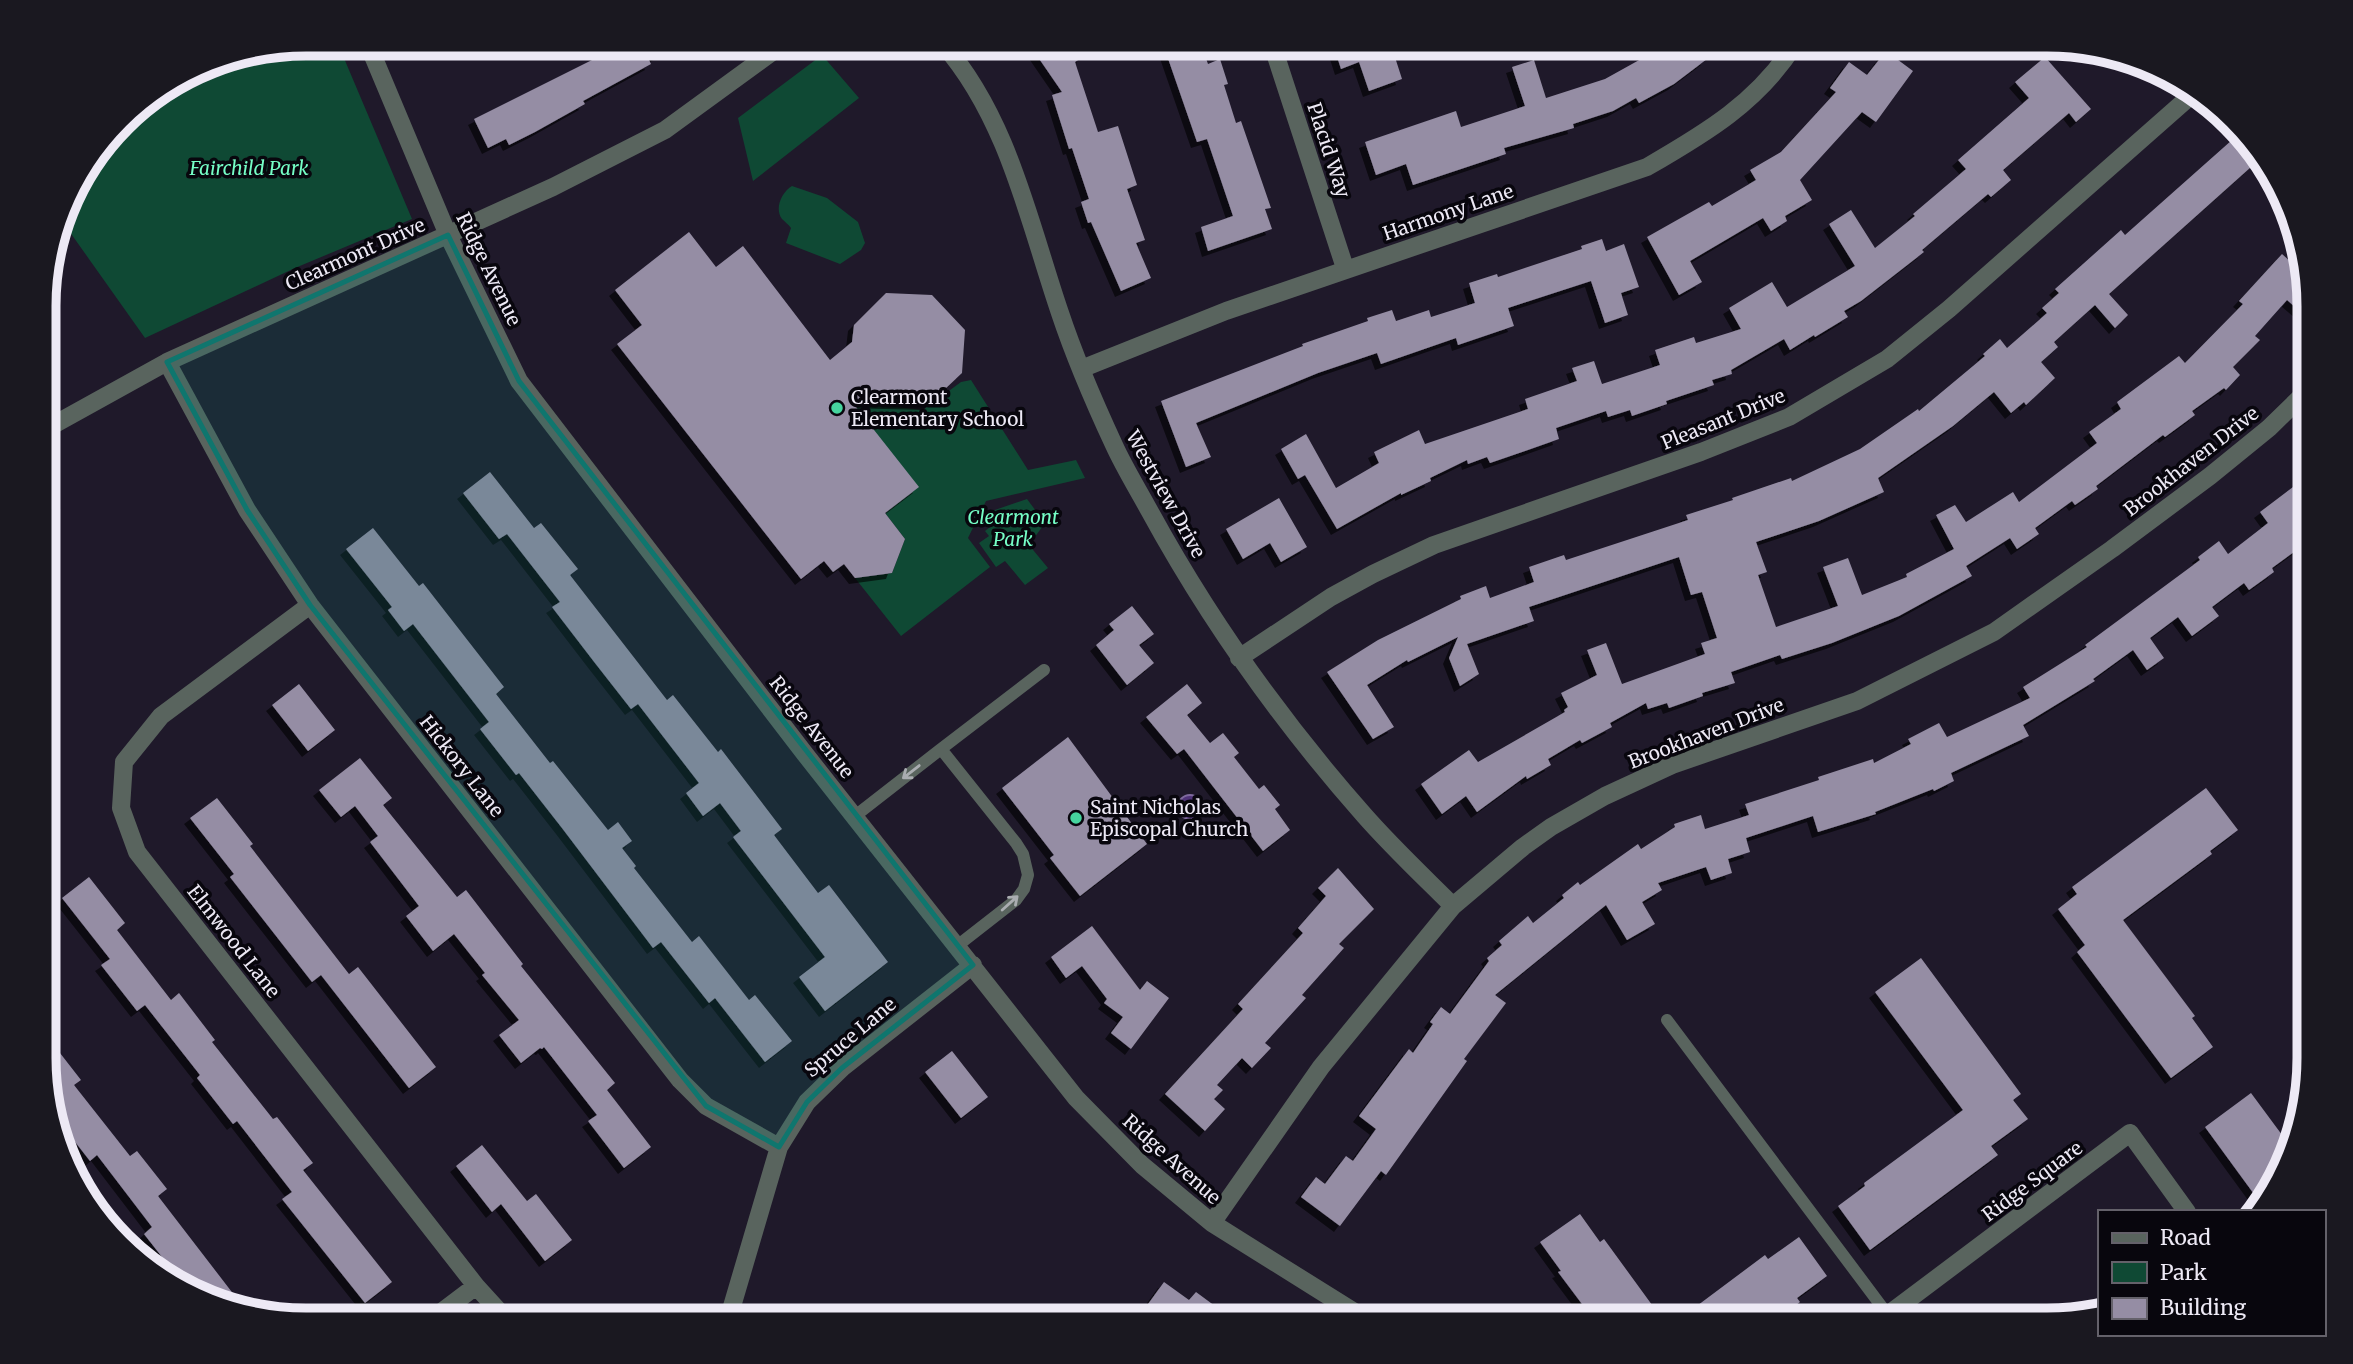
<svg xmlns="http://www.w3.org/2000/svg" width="2353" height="1364" viewBox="0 0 2353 1364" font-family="Merriweather,serif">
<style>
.green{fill:#0f4934}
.water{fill:#503379;stroke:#7f6a9e;stroke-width:2}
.building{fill:#958da4;filter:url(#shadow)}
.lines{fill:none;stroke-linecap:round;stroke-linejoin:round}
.service{stroke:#59645e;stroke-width:12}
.minor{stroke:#59645e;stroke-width:18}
.oneway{stroke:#aaadb1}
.marked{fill:#0f766e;fill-opacity:0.2;stroke:#0f766e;stroke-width:5;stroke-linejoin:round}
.poi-dot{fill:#46d49e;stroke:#08060d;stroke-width:2.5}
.labels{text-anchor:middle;stroke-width:7;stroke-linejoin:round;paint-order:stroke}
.street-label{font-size:19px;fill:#ede9f5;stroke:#08060d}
.park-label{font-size:19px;font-style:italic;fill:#75fec6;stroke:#08060d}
.poi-label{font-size:19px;fill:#ede9f5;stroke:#08060d;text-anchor:start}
.rim{fill:none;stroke:#ede9f5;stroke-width:9}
</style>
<defs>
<filter id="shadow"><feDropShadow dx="-6" dy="6" stdDeviation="0" flood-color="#0009"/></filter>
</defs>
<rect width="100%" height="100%" fill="#1f192a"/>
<path class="green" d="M306,44H338L412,219L295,268L145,338L62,221L71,190L133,109L206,64Z
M822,55L859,98L753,181L738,118Z
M792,186L827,198L858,222L865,243L861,250L840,264L786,243L791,228C788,224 785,222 782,219C774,208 782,192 792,186Z
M971,380L1028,470L1076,460L1085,478L986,501L968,538L990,567L901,636L855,578L892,573L905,539L885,513L918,487L853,404L868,392L879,405L923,410L961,382Z
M1027,499L1045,523L1029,545L1048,568L1025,585L1005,561L996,567L979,543L989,536L985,531L990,527L989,512Z"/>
<path class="water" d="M1178 807a12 12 0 1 1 24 0a12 12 0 1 1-24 0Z"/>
<path class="building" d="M613,44H677L649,60L651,64L583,101L585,104L535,132L509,145L506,139L488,148L474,119L602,55L600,52Z
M1029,44H1074L1083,57L1075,62L1098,132L1118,126L1137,185L1127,189L1145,240L1136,243L1151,278L1121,291L1091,222L1088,223L1081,202L1089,199L1072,148L1069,149L1052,95L1062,92Z
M1163,44H1201L1208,64L1220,59L1228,84L1224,85L1236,123L1241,121L1271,208L1265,209L1272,229L1208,251L1201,227L1233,216L1207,139L1197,142Z
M1333,44H1404L1405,47L1393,51L1402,79L1369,91L1359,62L1341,69Z
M1668,44H1696L1707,59L1674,84L1639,103L1636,98L1613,111L1573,124L1574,128L1504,148L1506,154L1413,185L1406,164L1376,175L1365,142L1456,111L1461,127L1525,106L1512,67L1534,60L1546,98L1605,79Z
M1886,51L1913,71L1876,122L1862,112L1800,180L1812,200L1785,216L1787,221L1771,231L1763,218L1690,261L1702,282L1679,295L1647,237L1709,202L1712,206L1756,180L1750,170L1781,152L1836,92L1830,88L1849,62L1867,75Z
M2045,57L2091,109L2076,122L2069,113L2003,170L2011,180L1991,197L1988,194L1922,250L1924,252L1861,301L1844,311L1848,317L1815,337L1814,335L1790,350L1784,339L1731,370L1732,374L1712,380L1714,385L1666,401L1667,404L1632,416L1630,410L1608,417L1606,411L1556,428L1559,439L1525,451L1490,463L1487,457L1468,464L1467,460L1430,478L1431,481L1401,495V493L1337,529L1305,475L1298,479L1281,449L1306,434L1336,488L1379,463L1374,452L1419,430L1425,444L1528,409L1525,399L1577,381L1572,368L1594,361L1602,384L1660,365L1655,350L1694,337L1696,343L1741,329L1729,308L1772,282L1787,307L1855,266L1829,224L1851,210L1875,248L1915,216L1913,214L1966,169L1958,160L2029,98L2015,82Z
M2241,132L2261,158L2109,294L2128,315L2115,328L2095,305L2054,342L2058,347L2041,362L2055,378L2026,405L2024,402L2011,413L1994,392L1953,426L1878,478L1884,492L1819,521L1756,542L1767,572L1758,575L1776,627L1838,606L1823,567L1848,558L1862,595L1907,577L1906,574L1954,549L1936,515L1955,505L1966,522L2013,492L2019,502L2097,443L2089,432L2121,409L2117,402L2179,356L2185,363L2243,304L2239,301L2282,254L2304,274L2309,289V319L2287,300L2255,336L2260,340L2233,367L2240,375L2226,390L2224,388L2192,411L2195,415L2165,437L2163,435L2096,486L2098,489L2075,505L2072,501L2035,528L2039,534L2017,549L2010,538L1966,566L1972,576L1899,616L1832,643L1782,659L1780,655L1731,672L1735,683L1702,693L1703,696L1669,708L1667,703L1648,709L1646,703L1610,723L1612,727L1582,743L1580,740L1548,759L1551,765L1527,779L1526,776L1477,812L1466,796L1442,814L1421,784L1469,750L1478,762L1565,712L1564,710L1568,707L1561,693L1597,675L1587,650L1606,643L1622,684L1705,654L1701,643L1717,638L1702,592L1691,595L1679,557L1529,607L1534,621L1467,644L1479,674L1460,686L1449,658L1458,637L1408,662L1407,660L1367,685L1394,727L1373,739L1327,672L1378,640L1461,599L1460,596L1486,586L1490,598L1534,582L1529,567L1564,555L1566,560L1688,520L1686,515L1733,500L1732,498L1791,478L1792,481L1860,449L1918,409L1919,411L1985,356L1983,354L2000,339L2007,348L2047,313L2042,308L2059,293L2055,289L2121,230L2125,235Z
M689,232L716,267L743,246L830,360L852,342L854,325L886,293L932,295L965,330L962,373L929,404L852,402L919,487L885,513L905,539L892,573L855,578L844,564L833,572L824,561L801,579L617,344L642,325L615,290Z
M1602,239L1606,251L1624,244L1639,287L1621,293L1628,315L1605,323L1591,281L1508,308L1514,326L1458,345L1456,338L1381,364L1377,353L1318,373L1196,423L1211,457L1186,467L1161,401L1303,346L1302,344L1368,321L1367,318L1392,310L1396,321L1429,310L1431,317L1475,303L1469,283L1497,274L1498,277L1582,249L1581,246Z
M490,472L534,528L541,523L578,569L570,575L667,700L673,695L718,752L721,749L782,829L774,835L818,893L829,885L888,962L825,1011L799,977L825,957L733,837L741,831L720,803L703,816L686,793L699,783L638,704L631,709L595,663L552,607L560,602L507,534L499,539L463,493Z
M2309,475V541L2272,568L2274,572L2249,590L2244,583L2212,607L2219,616L2192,636L2178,617L2150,638L2164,658L2147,670L2133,650L2093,679L2095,681L2023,725L2029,736L1951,773L1954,781L1934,791L1933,789L1875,812L1876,814L1818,832L1813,816L1746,838L1750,852L1728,859L1732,873L1711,880L1706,867L1658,883L1662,890L1642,902L1655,924L1627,940L1606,905L1495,995L1506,1003L1464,1059L1467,1061L1386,1175L1381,1171L1340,1226L1301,1197L1316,1177L1325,1184L1346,1156L1353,1161L1376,1129L1359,1116L1409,1049L1413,1053L1433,1024L1430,1022L1441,1007L1450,1014L1489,961L1487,958L1502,945L1499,941L1528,916L1533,923L1564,898L1562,895L1578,882L1580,885L1638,844L1641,849L1675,827L1674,824L1701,815L1705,829L1749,815L1745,804L1819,780L1818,777L1873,759L1874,763L1911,744L1908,739L1939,723L1947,737L2030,698L2023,687L2087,647L2085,645L2200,560L2198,557L2219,541L2228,554L2268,523L2260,512Z
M1279,498L1307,547L1281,562L1270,543L1243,559L1226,529Z
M373,528L419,586L423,583L504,687L496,694L550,763L553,761L608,830L618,822L632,841L622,848L636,866L634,868L692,942L699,936L749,1000L755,995L792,1041L765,1062L715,998L709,1003L661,942L653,948L562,828L519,773L516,775L480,729L489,722L413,624L404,631L388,610L392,607L346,549Z
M1132,606L1154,634L1139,645L1154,663L1127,685L1096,645L1114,630L1109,624Z
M299,684L335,730L308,751L272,705Z
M1187,684L1202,703L1187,715L1210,743L1223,733L1239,753L1234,757L1259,789L1264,785L1280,805L1275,809L1290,830L1263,851L1184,749L1177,754L1146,717Z
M1068,737L1147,844L1080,896L1050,858L1054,855L1002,788Z
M360,758L392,798L383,805L457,897L466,890L523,964L521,966L615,1083L607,1090L651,1147L624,1168L588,1121L597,1115L544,1047L542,1049L540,1048L521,1063L499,1035L519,1020L482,975L485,973L454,934L433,951L406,916L419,906L370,842L378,836L355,806L341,817L319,790Z
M2206,788L2238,830L2210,851L2212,854L2123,920L2195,1016L2192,1018L2213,1047L2171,1078L2077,952L2085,945L2058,909L2077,894L2072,887Z
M217,798L253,844L250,846L349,974L358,967L436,1067L409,1088L321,975L312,982L230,877L234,874L190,818Z
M1338,868L1374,909L1339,944L1344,948L1302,995L1306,998L1265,1043L1271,1048L1252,1068L1242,1058L1217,1085L1223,1090L1214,1099L1225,1109L1205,1131L1165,1094L1243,1009L1238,1004L1303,933L1298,928L1326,896L1318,888Z
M89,877L125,923L117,930L171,1000L179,993L215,1040L212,1042L273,1119L277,1117L313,1163L303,1170L392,1282L365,1303L282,1199L292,1192L237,1121L233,1124L197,1078L200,1075L145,1005L137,1011L101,965L110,959L62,898Z
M1092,926L1140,990L1147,981L1169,998L1131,1049L1111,1033L1123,1017L1104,1003L1107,999L1082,966L1066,978L1051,957Z
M1921,958L2021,1094L2013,1100L2028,1119L1991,1146L1998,1155L1870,1250L1838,1206L1865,1186L1864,1183L1963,1110L1875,992Z
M46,1035L81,1080L74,1085L130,1156L137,1151L167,1189L158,1196L248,1313L238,1311L188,1290L144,1234L152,1227L97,1155L90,1161L55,1116L61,1110L46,1090Z
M952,1051L988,1097L961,1118L925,1072Z
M2251,1093L2288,1143L2274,1189L2262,1205L2205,1127Z
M482,1145L527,1201L536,1194L572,1240L545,1261L501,1204L492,1212L456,1166Z
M1580,1214L1600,1242L1604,1239L1663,1320H1594L1558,1272L1561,1271L1540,1242Z
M1799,1237L1827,1276L1797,1298L1800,1302L1777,1320H1678L1765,1255L1768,1259Z
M1164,1282L1189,1300L1196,1292L1234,1320H1155L1143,1311Z"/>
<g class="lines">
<path class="service" d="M941,749L1044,670
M855,816L941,749L1016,843L1023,854L1028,875L1024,889L1016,900L957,946
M1667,1020L1888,1315"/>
<path class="minor" d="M368,44L448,235L519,381L805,754L1076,1098L1142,1165L1212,1223L1367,1320
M943,44C1008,118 1029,222 1060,313C1075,358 1094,402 1114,445C1124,467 1137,488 1149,510C1209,620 1281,721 1364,815C1392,847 1423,876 1453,906
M1272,44L1345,268
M167,362L247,510L310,605L680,1080L706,1106L779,1147
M1081,369L1226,311L1647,167C1706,133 1758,102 1795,44
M46,429L167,362L553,187L665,130L783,44
M310,605L161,716L124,762L121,808L137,852L476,1286L507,1320
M1239,658L1331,597L1373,574L1434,545L1701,452L1789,417L1887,359L1949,309L2195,92
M1212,1223L1321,1067L1453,906L1523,847L1551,827L1605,796L1672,765L1857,701L1994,632L2112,549L2210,476L2269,428L2309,389
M431,1320L476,1286
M728,1320L779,1147L807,1102L842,1068L973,965
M1881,1320L2130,1133L2187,1212"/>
</g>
<defs><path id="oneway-shaft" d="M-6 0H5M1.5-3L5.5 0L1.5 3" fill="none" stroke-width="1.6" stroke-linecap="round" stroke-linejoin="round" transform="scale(1.75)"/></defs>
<g class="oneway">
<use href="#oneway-shaft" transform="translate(911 772) rotate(142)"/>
<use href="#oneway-shaft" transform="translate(1010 903) rotate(-42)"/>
</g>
<path class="marked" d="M448,235L519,381L973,965L842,1068L807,1102L779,1147L706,1106L310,605L247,510L167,362Z"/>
<g class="poi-dot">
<circle cx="837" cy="408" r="7"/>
<circle cx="1076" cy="818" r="7"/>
</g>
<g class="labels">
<g class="street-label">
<text transform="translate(1329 150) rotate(72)" y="7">Placid Way</text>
<text transform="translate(1448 212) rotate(-19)" y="7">Harmony Lane</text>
<text transform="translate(355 254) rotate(-24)" y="7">Clearmont Drive</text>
<text transform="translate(489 269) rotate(64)" y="7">Ridge Avenue</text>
<text transform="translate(1723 419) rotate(-22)" y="7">Pleasant Drive</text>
<text transform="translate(2191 461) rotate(-38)" y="7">Brookhaven Drive</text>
<text transform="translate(1166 494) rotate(61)" y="7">Westview Drive</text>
<text transform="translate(812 727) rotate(52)" y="7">Ridge Avenue</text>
<text transform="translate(1706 733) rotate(-21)" y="7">Brookhaven Drive</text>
<text transform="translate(462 766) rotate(52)" y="7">Hickory Lane</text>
<text transform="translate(234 941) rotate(52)" y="7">Elmwood Lane</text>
<text transform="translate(850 1037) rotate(-40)" y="7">Spruce Lane</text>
<text transform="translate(1172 1159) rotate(42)" y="7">Ridge Avenue</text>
<text transform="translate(2032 1181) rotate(-37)" y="7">Ridge Square</text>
</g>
<g class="park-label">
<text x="249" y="175">Fairchild Park</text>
<text x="1013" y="524">Clearmont<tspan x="1013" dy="22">Park</tspan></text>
</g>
<g class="poi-label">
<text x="851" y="404">Clearmont<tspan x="851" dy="22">Elementary School</tspan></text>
<text x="1090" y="814">Saint Nicholas<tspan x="1090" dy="22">Episcopal Church</tspan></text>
</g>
</g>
<path d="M0 0H2353V1364H0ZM306 56H2047A250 250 0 0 1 2297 306V1058A250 250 0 0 1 2047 1308H306A250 250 0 0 1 56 1058V306A250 250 0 0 1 306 56Z" fill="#1a1820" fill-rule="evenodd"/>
<path class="rim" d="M306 56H2047A250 250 0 0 1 2297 306V1058A250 250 0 0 1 2047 1308H306A250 250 0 0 1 56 1058V306A250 250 0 0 1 306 56Z"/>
<rect x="2098" y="1210" width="228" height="126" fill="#08060d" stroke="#64616a" stroke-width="2"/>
<rect x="2112" y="1233" width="35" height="10" fill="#59645e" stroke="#64616a" stroke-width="2"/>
<text x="2160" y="1245" font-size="21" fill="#ede9f5">Road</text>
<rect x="2112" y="1262" width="35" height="21" fill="#0f4934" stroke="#64616a" stroke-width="2"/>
<text x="2160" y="1280" font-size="21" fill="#ede9f5">Park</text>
<rect x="2112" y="1298" width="35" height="21" fill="#958da4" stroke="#64616a" stroke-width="2"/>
<text x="2160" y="1315" font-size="21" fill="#ede9f5">Building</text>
</svg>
